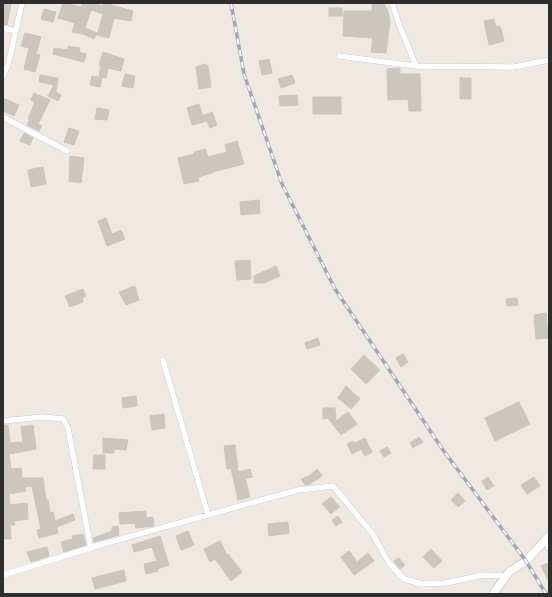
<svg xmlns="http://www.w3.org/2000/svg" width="552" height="597" viewBox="0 0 552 597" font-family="'PT Sans Narrow',sans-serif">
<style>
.building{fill:#cbc7bf;stroke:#cbc5ba}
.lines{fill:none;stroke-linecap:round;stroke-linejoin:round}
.street-casing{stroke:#b4b7c1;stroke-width:6}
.secondary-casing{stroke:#b4b7c1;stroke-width:9}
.street{stroke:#fff;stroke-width:5.5}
.secondary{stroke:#fff;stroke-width:8}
.rail-casing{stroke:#a3a6b8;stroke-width:3.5}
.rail{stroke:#fff;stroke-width:2;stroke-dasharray:6;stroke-linecap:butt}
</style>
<rect width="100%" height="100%" fill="#efe9e1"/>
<path class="building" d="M3,3H11L7,25L3,24Z
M63,3L81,7L82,3H93L103,6L104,3L133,11L131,21L114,18L109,38L97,35L103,14L91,10L85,28L97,33L94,39L83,34L72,32L75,23L58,18Z
M372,3H384L385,8H387L390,21L386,53L371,52L373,38L343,36L344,11H372Z
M329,8H342V16H329Z
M44,9L56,12L53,22L41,19Z
M494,19L496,27L500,26L504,41L489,45L484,21Z
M25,33L41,37L36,54L40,55L35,72L24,69L29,48L21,46Z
M68,46L80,48L79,52L86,54L84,62L53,54L54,48L68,50Z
M103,52L124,59L121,71L108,68L106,78L99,77L101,65H99Z
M269,59L272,73L262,75L259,61Z
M205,64L208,66L211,87L199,89L196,67Z
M400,68V74H420L421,111H409L408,99L388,100L387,69Z
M125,74L135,76L133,88L122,86Z
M40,75L58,78L56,92L61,95L58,101L48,96L54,85L39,82Z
M292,75L295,83L281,88L278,79Z
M92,76L102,78L100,87L90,85Z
M460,78H471V99H460Z
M34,93L50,100L38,124L42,126L39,131L27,125L30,119H28L35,102L31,100Z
M297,95L298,105L280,106L279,96Z
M313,97H341V114H313Z
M3,98L19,105L14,116L3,111Z
M199,104L203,116L212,112L217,125L210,128L207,121L192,125L187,108Z
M97,108L109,110L107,120L95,119Z
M69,128L79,131L74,145L64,142Z
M24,133L33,138L30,145L20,141Z
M237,141L244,164L212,172V173L198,177L199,181L184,184L178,158L195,154L194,152L205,149L208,157L227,152L225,145Z
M70,156L84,158L81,183L69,181Z
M43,167L46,184L31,187L28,170Z
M259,200L260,213L241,215L240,202Z
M106,218L112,234L121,230L125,239L107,246L98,221Z
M250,260L251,279L237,280L235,261Z
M276,266L280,276L264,283H254V276Z
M135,286L139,300L126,305L119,292Z
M83,289L86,296L82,298L83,302L70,307L65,296Z
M517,298L518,305L507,306L506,299Z
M546,313L548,338L536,339L534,315Z
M318,338L320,345L307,349L305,343Z
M403,354L408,362L401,367L396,358Z
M364,355L380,370L366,384L351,369Z
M346,386L360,399L351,409L338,398Z
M136,396L137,406L123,408L122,398Z
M519,402L530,424L495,441L485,418Z
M323,408H335L336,421L348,412L357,424L341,435L328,418L323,419Z
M164,414L165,428L152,430L150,416Z
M3,425H8L10,443L23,442L21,427L33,425L36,449L9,454L11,469L21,468L22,478H43L46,500H48L50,513L53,512L55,521L73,514L75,520L57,527L58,533L39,538L37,530L41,529L32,486L25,487L26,491L9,494L10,505L27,503L28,519L14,521L15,525H10L11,539H3Z
M419,437L423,442L413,448L410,443Z
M103,438L128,440L126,450L114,449V453H103Z
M365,438L372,452L365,456L361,449L352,454L347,444L353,441L355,443Z
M235,445L238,472L250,469L252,477L245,478L250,497L238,500L231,468L227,469L224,446Z
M387,447L391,453L384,457L380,451Z
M94,455H105V469H93Z
M317,469L322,476L310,484L305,485L301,479L309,476Z
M488,477L494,486L487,490L482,481Z
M534,477L540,486L527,494L521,485Z
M458,493L465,501L458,507L451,500Z
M331,497L340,507L331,514L322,504Z
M146,511V518L153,517L154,526L136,528L135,523L120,524L119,513Z
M338,516L342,522L336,526L332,520Z
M288,522L289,533L269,536L268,524Z
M118,526L119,535L94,542L93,538L112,531V527Z
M188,531L194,545L181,550L176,536Z
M83,534L86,545L64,552L61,542L73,539L72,536Z
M160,536L169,565L157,569L158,571L146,574L144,564L157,561L152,547L134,552L132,545Z
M220,541L227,555L228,554L242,572L231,581L215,559L210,562L204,549Z
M47,547L49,556L31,562L27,552Z
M431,549L442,561L434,568L423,557Z
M349,551L357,562L368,553L374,561L354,575L341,557Z
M399,558L405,565L400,569L394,561Z
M547,563L549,566V582L541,566Z
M124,570L126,581L95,589L92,578Z"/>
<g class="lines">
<defs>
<path id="street" d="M392,3L399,24L416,66
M3,28L15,31
M339,56L416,66L514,67L549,60
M3,76L8,65L22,3
M3,117L67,151
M163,360L208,515
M3,421L42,417L63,419L68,428L91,549
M545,539L549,548
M3,575L103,544L298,490L333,486L372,533L389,563L404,579L421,584L446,583L483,575L505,576"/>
<path id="secondary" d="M493,594L509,572L526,561L549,536"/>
</defs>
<use href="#street" class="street-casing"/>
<use href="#secondary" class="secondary-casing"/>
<use href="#street" class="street"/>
<use href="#secondary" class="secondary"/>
<defs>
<path id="rail" d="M231,3L244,74L282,184L335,289L443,450L526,561L546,594"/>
</defs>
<use href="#rail" class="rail-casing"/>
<use href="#rail" class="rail"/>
</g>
<rect width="552" height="597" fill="none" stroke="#2e2e2e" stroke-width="8"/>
</svg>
